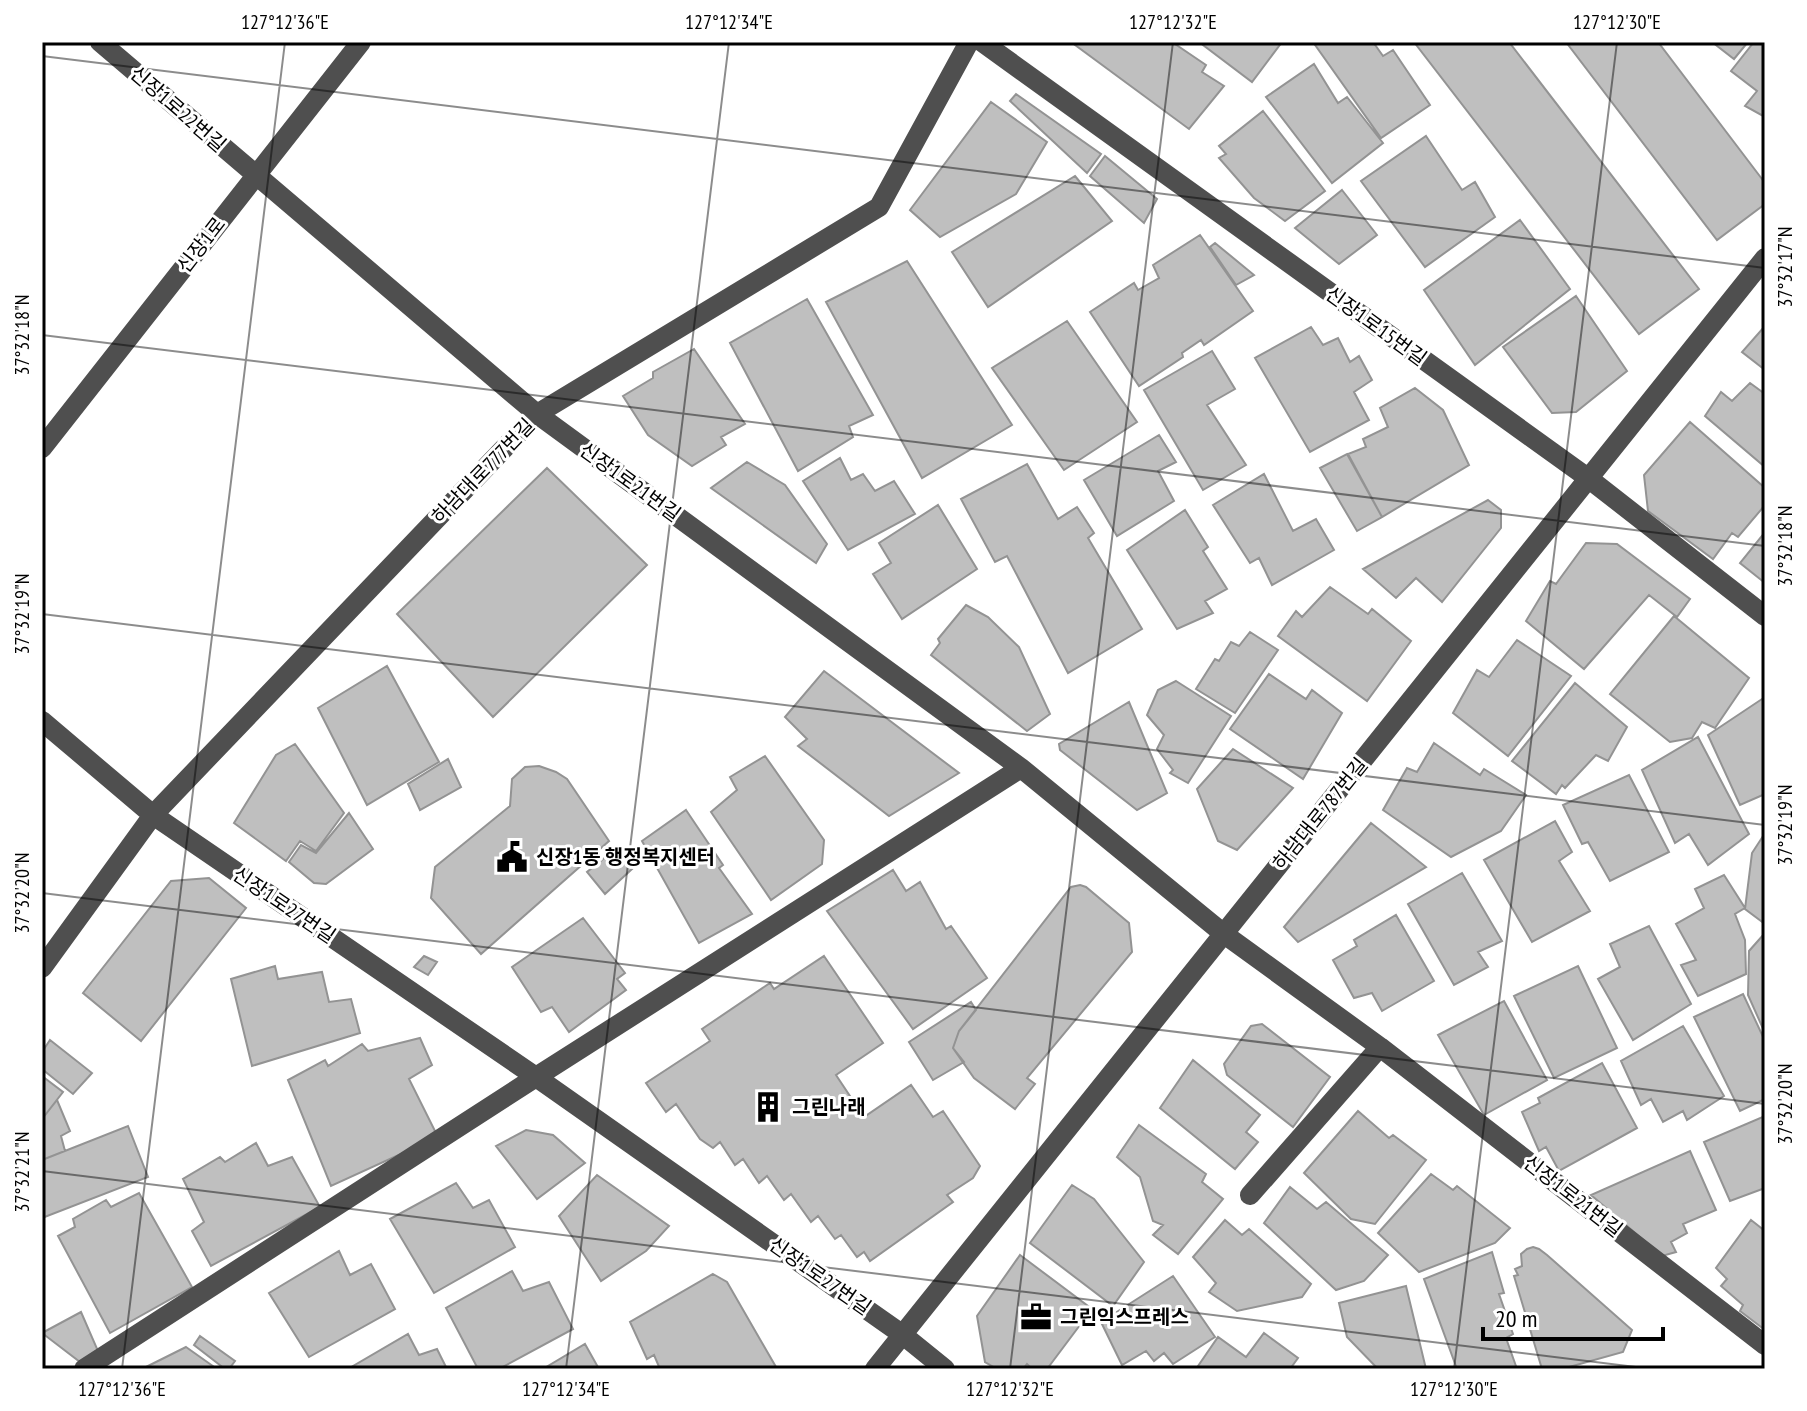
<svg xmlns="http://www.w3.org/2000/svg" width="1807" height="1411" viewBox="0 0 1807 1411" font-family="'PT Sans Narrow','Noto Sans KR',sans-serif">
<style>
.building{fill:#bfbfbf;stroke:#939393;stroke-width:2}
.lines{fill:none;stroke-linecap:round;stroke-linejoin:round}
.minor{stroke:#4f4f4f;stroke-width:20}
.ticks{fill:none;stroke:#000;stroke-width:2;stroke-opacity:0.45}
.labels{text-anchor:middle;stroke-width:6;stroke-linejoin:round;paint-order:stroke}
.street-label{font-size:20px;fill:#000;stroke:#fff}
.poi-label{font-size:20px;font-weight:bold;fill:#000;stroke:#fff;text-anchor:start}
.neatline{fill:none;stroke:#000;stroke-width:3}
.ticks-label{font-size:20px;text-anchor:middle;fill:#000}
</style>
<rect width="100%" height="100%" fill="#fff"/>
<path class="building" d="M1071,42H1172L1206,65L1202,72L1224,86L1189,129Z
M1199,42H1282L1252,82Z
M1313,42H1373L1383,56L1393,50L1430,105L1381,138Z
M1414,42H1509L1699,289L1639,334Z
M1566,42H1658L1765,183V204L1717,240Z
M1712,42H1748L1734,59Z
M1754,42H1765V117L1745,106L1757,91L1731,71Z
M1314,64L1338,103L1347,97L1383,143L1332,183L1266,97Z
M1016,94L1101,154L1087,173L1010,101Z
M991,102L1047,142L1016,194L940,237L910,210Z
M1263,111L1325,191L1285,221L1254,198L1219,158L1226,154L1219,146Z
M1426,136L1462,190L1475,182L1495,217L1425,267L1361,181Z
M1105,156L1157,199L1144,223L1090,176Z
M1075,176L1112,221L988,307L952,252Z
M1342,190L1377,235L1339,264L1295,228Z
M1520,220L1570,289L1475,365L1424,290Z
M1200,235L1253,311L1204,345L1201,340L1182,353L1183,357L1139,386L1090,312L1134,283L1138,290L1159,278L1153,265Z
M1215,243L1254,275L1236,285L1210,247Z
M907,261L1012,425L922,478L826,302Z
M1576,296L1627,371L1576,412L1552,413L1503,347Z
M807,299L873,415L849,426L853,437L798,471L730,343Z
M1067,321L1137,422L1064,470L992,368Z
M1765,326V370L1742,352Z
M1311,327L1323,345L1338,338L1350,362L1359,356L1372,380L1354,392L1369,420L1310,452L1255,358Z
M694,349L745,424L721,437L726,445L692,466L648,435L623,396L653,378V372Z
M1212,351L1235,389L1207,405L1246,465L1203,490L1144,390Z
M1750,383L1765,394V467L1705,416L1721,392L1732,401Z
M1415,388L1443,410L1469,465L1382,517L1348,454L1366,447L1363,439L1388,427L1380,408Z
M1690,422L1765,488V505L1738,537L1732,533L1713,559L1648,511L1644,475Z
M1159,435L1176,462L1158,471L1174,501L1117,536L1084,480Z
M1347,454L1382,517L1357,531L1320,468Z
M840,458L851,480L863,474L875,491L894,481L915,514L848,550L803,481Z
M747,462L785,485L827,544L816,563L711,488Z
M1027,464L1058,519L1077,507L1094,533L1088,538L1142,629L1068,673L1007,556L995,562L961,499Z
M547,468L647,565L493,717L397,614Z
M1264,474L1293,531L1316,519L1334,550L1272,585L1259,558L1250,563L1213,505Z
M1488,500L1501,510V528L1442,602L1416,578L1396,598L1363,569Z
M938,505L977,569L902,619L873,574L891,563L879,543Z
M1185,510L1208,547L1203,551L1227,589L1205,601L1213,613L1177,629L1127,550Z
M1765,532V583L1740,563Z
M1586,543L1617,544L1690,599L1677,617L1649,595L1584,669L1526,621L1550,581L1556,584Z
M1330,587L1368,614L1372,609L1411,641L1367,701L1278,636L1296,611L1302,617Z
M966,605L988,617L1019,647L1050,714L1027,731L931,655L940,643L938,639Z
M1674,616L1749,678L1715,728L1702,722L1692,738L1670,742L1610,694Z
M1250,632L1278,650L1235,713L1196,689L1215,659L1219,661L1231,642L1239,646Z
M1517,640L1571,676L1508,756L1453,713L1477,670L1489,677Z
M387,666L439,762L367,805L318,708Z
M824,671L959,773L889,816L798,746L807,739L785,717Z
M1269,674L1306,699L1312,690L1342,713L1303,779L1230,729Z
M1176,681L1231,716L1188,783L1170,773L1173,770L1157,749L1164,735L1147,715L1158,690Z
M1575,683L1627,727L1608,761L1596,755L1565,788L1562,785L1556,794L1512,761Z
M1765,697V794L1740,805L1708,735Z
M1129,702L1167,793L1137,810L1060,750L1059,744Z
M1698,737L1749,834L1708,865L1689,834L1675,843L1642,770Z
M1434,743L1480,775L1484,769L1526,795L1501,831L1451,857L1383,810L1407,768L1417,772Z
M295,744L344,813L316,851L300,841L286,861L234,823L276,755Z
M1233,749L1293,788L1237,850L1218,841L1197,789Z
M765,756L824,840L822,864L771,900L711,812L737,790L730,777Z
M448,759L461,787L420,810L408,784Z
M539,766L556,772L567,779L609,841L481,954L431,898L435,867L510,806L512,779L525,767Z
M1629,775L1669,852L1610,881L1588,842L1582,844L1563,805Z
M686,810L723,865L719,868L752,914L699,943L642,841Z
M349,813L373,849L326,884L314,883L289,862L301,845L316,853Z
M1555,821L1572,852L1559,861L1590,911L1532,942L1484,860Z
M1371,823L1426,867L1298,942L1284,927Z
M1765,833V924L1745,909L1752,853Z
M618,847L633,868L605,894L587,872Z
M893,870L906,891L920,882L946,929L951,926L987,978L913,1029L827,911Z
M1462,873L1502,941L1478,952L1488,967L1454,985L1408,904Z
M1724,875L1745,908L1735,914L1745,940L1746,974L1698,996L1681,965L1696,960L1676,924L1704,908L1695,889Z
M209,878L246,908L141,1041L83,993L171,881Z
M1080,885L1086,887L1129,923L1132,952L1027,1078L1035,1084L1015,1109L974,1078L953,1048L959,1031L1071,887Z
M1396,915L1434,981L1382,1011L1372,993L1354,998L1333,960L1357,946L1354,940Z
M583,918L625,973L617,979L626,990L569,1032L552,1007L541,1012L512,967Z
M1649,926L1691,1004L1633,1040L1598,979L1620,967L1610,944Z
M1765,933V1033L1748,995L1749,951Z
M424,956L437,962L428,975L414,967Z
M824,956L883,1043L836,1075L864,1117L911,1085L933,1117L943,1111L980,1166L973,1178L947,1195L953,1202L870,1261L864,1252L857,1257L841,1235L835,1239L818,1216L811,1222L791,1194L784,1200L767,1176L759,1183L743,1159L735,1165L720,1142L713,1148L700,1139L676,1104L666,1112L646,1083L710,1041L702,1029L770,983L774,989Z
M275,966L278,979L322,972L329,1002L351,999L360,1033L252,1066L231,979Z
M1578,966L1617,1048L1554,1078L1514,996Z
M1743,994L1765,1041V1099L1740,1111L1694,1017Z
M1504,1001L1547,1080L1484,1115L1438,1035Z
M971,1002L976,1010L959,1031L953,1048L964,1062L933,1080L909,1042Z
M1262,1024L1330,1077L1293,1127L1227,1075L1224,1064L1251,1026Z
M1683,1026L1724,1096L1687,1120L1683,1111L1663,1122L1651,1099L1641,1105L1621,1061Z
M420,1038L432,1065L409,1079L438,1137L331,1186L288,1080L325,1060L328,1066L362,1044L368,1051Z
M50,1040L92,1073L73,1094L42,1069V1052Z
M1193,1060L1260,1115L1246,1132L1258,1142L1235,1169L1160,1108Z
M1602,1063L1637,1128L1559,1171L1546,1147L1539,1151L1522,1112L1540,1103L1538,1098Z
M42,1076L63,1092L42,1119Z
M57,1100L70,1131L61,1136L65,1151L42,1160V1119Z
M1358,1111L1389,1138L1393,1135L1426,1160L1375,1224L1351,1219L1304,1173Z
M1765,1116V1188L1730,1201L1704,1142Z
M1139,1125L1206,1174L1202,1182L1223,1199L1178,1254L1153,1235L1163,1225L1153,1221L1140,1177L1117,1157Z
M128,1126L148,1177L42,1218V1160Z
M526,1130L553,1135L585,1163L537,1199L496,1146Z
M256,1143L268,1166L292,1157L320,1207L211,1266L192,1231L204,1222L183,1179L220,1157L225,1162Z
M1690,1151L1716,1210L1683,1224L1687,1233L1671,1242L1676,1252L1662,1256L1591,1195Z
M1431,1174L1453,1190L1457,1186L1510,1228L1495,1243L1419,1272L1378,1233Z
M597,1175L669,1226L646,1251L601,1281L559,1216Z
M456,1183L473,1208L489,1200L515,1247L434,1293L390,1219Z
M1072,1185L1094,1199L1144,1262L1113,1306L1030,1243Z
M1290,1187L1317,1209L1326,1202L1388,1255L1364,1281L1336,1290L1264,1223Z
M139,1193L192,1287L110,1333L58,1236L75,1227L73,1219L106,1200L111,1207Z
M1225,1220L1242,1235L1249,1229L1311,1284L1302,1297L1237,1311L1209,1292L1216,1283L1193,1257Z
M1751,1220L1765,1231V1330L1740,1311L1743,1305L1721,1286L1727,1279L1716,1268Z
M1533,1247L1539,1249L1547,1255L1632,1330L1623,1352L1562,1369H1542L1514,1276L1518,1275L1515,1269L1522,1266L1521,1254L1527,1249Z
M339,1251L350,1275L371,1264L395,1309L309,1357L269,1293Z
M1492,1252L1504,1293L1499,1294L1513,1334L1506,1338L1517,1369H1457L1424,1279Z
M1020,1255L1092,1309L1047,1369H1032L1027,1364L1023,1369H997L985,1362L977,1316Z
M512,1271L523,1291L549,1282L573,1329L499,1369H478L446,1308Z
M713,1274L727,1282L776,1367L773,1369H660L654,1355L647,1359L630,1322Z
M1173,1276L1215,1337L1173,1364L1164,1353L1154,1361L1146,1351L1122,1365L1101,1322Z
M1406,1286L1426,1369H1378L1347,1337L1339,1303Z
M81,1312L98,1351L80,1362L42,1333Z
M1264,1333L1298,1358L1290,1369H1196L1218,1337L1246,1357Z
M408,1334L419,1355L437,1349L447,1369H348Z
M200,1336L235,1361L229,1369H225L194,1345Z
M585,1344L599,1369H543Z
M186,1347L217,1369H142Z"/>
<g class="lines">
<path class="minor" d="M100,42L537,414L1021,768L1224,934L1380,1047L1765,1345
M982,42L1588,478L1765,616
M42,448L361,42
M42,721L153,815L536,1077L903,1335L945,1369
M42,968L153,815L537,414L879,207L969,42
M1250,1195L1380,1047
M84,1369L536,1077L1021,768
M875,1369L1765,258"/>
</g>
<path class="ticks" d="M42,56L1765,268M42,335L1765,546M42,614L1765,825M42,893L1765,1104M42,1171L1652,1369M122,1369L285,42M566,1369L729,42M1010,1369L1173,42M1454,1369L1617,42"/>
<defs>
<symbol id="civic-bare" viewBox="-9 -9 18 18"><path d="M-.6-6.5H3V-4.5H.6V-3L4-1V1h2V6H-6V1h2V-1L-.6-3ZM-1.2 2.5V6h2.4V2.5Z" fill="#000" stroke="#fff" stroke-width="2.5" paint-order="stroke"/></symbol>
<symbol id="building-bare" viewBox="-9 -9 18 18"><path d="M-4-6H4V6H1V3H-1V6H-4ZM-2.5-4.3h1.7v1.8h-1.7ZM.8-4.3h1.7v1.8H.8ZM-2.5-1h1.7V.8h-1.7ZM.8-1h1.7V.8H.8Z" fill="#000" stroke="#fff" stroke-width="2.5" paint-order="stroke"/></symbol>
<symbol id="office-bare" viewBox="-9 -9 18 18"><path d="M-6-3h4V-5.5h4V-3h4V5H-6ZM-1-4.5V-3h2v-1.5ZM-6 0V1H6V0Z" fill="#000" stroke="#fff" stroke-width="2.5" paint-order="stroke"/></symbol>
</defs>
<g fill-rule="evenodd">
<use href="#civic-bare" x="490" y="835" width="44" height="44"/>
<use href="#building-bare" x="746" y="1085" width="44" height="44"/>
<use href="#office-bare" x="1014" y="1295" width="44" height="44"/>
</g>
<g class="labels">
<g class="street-label">
<text transform="translate(178 109) rotate(41)" y="7">신장1로22번길</text>
<text transform="translate(201 245) rotate(-52)" y="7">신장1로</text>
<text transform="translate(1376 326) rotate(36)" y="7">신장1로15번길</text>
<text transform="translate(483 471) rotate(-46)" y="7">하남대로777번길</text>
<text transform="translate(630 482) rotate(36)" y="7">신장1로21번길</text>
<text transform="translate(1320 814) rotate(-51)" y="7">하남대로787번길</text>
<text transform="translate(284 905) rotate(34)" y="7">신장1로27번길</text>
<text transform="translate(1573 1196) rotate(38)" y="7">신장1로21번길</text>
<text transform="translate(820 1276) rotate(35)" y="7">신장1로27번길</text>
</g>
<g class="poi-label">
<text x="536" y="864">신장1동 행정복지센터</text>
<text x="792" y="1114">그린나래</text>
<text x="1060" y="1324">그린익스프레스</text>
</g>
</g>
<rect width="1807" height="1411" fill="none" stroke="#ffffff" stroke-width="88"/>
<path d="M1483 1327v12h180v-12" fill="none" stroke="#000000" stroke-width="4"/>
<text x="1495" y="1327" font-size="24" fill="#000000" stroke="#ffffff" stroke-width="6" paint-order="stroke">20 m</text>
<rect x="44" y="44" width="1719" height="1323" class="neatline"/>
<g class="ticks-label">
<text x="285" y="29">127°12'36"E</text>
<text x="729" y="29">127°12'34"E</text>
<text x="1173" y="29">127°12'32"E</text>
<text x="1617" y="29">127°12'30"E</text>
<text transform="translate(1785 267) rotate(-90)" y="7">37°32'17"N</text>
<text transform="translate(22 335) rotate(-90)" y="7">37°32'18"N</text>
<text transform="translate(1785 546) rotate(-90)" y="7">37°32'18"N</text>
<text transform="translate(22 614) rotate(-90)" y="7">37°32'19"N</text>
<text transform="translate(1785 825) rotate(-90)" y="7">37°32'19"N</text>
<text transform="translate(22 893) rotate(-90)" y="7">37°32'20"N</text>
<text transform="translate(1785 1104) rotate(-90)" y="7">37°32'20"N</text>
<text transform="translate(22 1172) rotate(-90)" y="7">37°32'21"N</text>
<text x="122" y="1396">127°12'36"E</text>
<text x="566" y="1396">127°12'34"E</text>
<text x="1010" y="1396">127°12'32"E</text>
<text x="1454" y="1396">127°12'30"E</text>
</g>
</svg>
